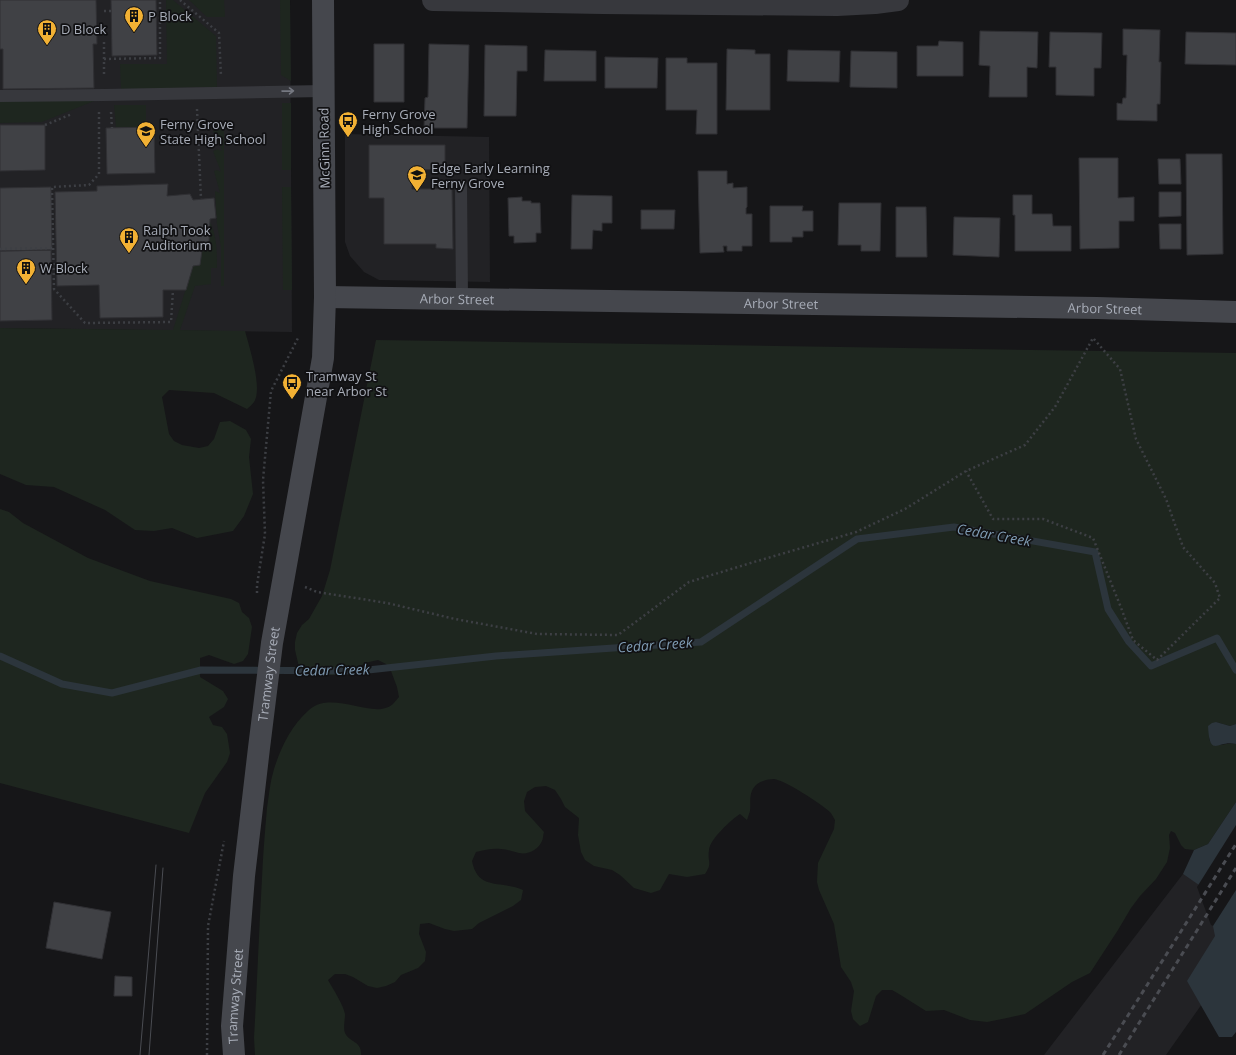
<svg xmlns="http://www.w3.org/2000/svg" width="1236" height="1055" viewBox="0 0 1236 1055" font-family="'Open Sans',sans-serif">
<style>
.built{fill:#222225}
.green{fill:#1e261f}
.water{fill:#2c353c}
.pier{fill:#161618}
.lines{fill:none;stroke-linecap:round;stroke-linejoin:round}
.stream{stroke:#2c353c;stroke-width:7}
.building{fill:#404145;stroke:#303034}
.path{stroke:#3d3f44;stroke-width:2.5;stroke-dasharray:2 3;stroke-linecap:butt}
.lane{stroke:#37383d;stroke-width:12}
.street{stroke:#37383d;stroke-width:22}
.secondary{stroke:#45474d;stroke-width:22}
.tram{stroke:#4a4c52;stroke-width:1}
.rail{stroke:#4a4c52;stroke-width:3;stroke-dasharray:5 4;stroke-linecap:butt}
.oneway{stroke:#757881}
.labels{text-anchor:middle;stroke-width:3.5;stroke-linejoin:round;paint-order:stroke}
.poi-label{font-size:13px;fill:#a8adb8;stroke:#111113;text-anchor:start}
.street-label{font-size:13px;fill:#a8adb8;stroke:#111113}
.water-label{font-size:14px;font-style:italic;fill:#7f9bb3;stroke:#111113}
</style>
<rect width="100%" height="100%" fill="#161618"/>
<path class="built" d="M0,0H290L292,332L0,328Z
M345,134L489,137L490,282L379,280L364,272L350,256L345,242Z
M1183,874L1236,908L1209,994L1166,1055H1044Z"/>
<path class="green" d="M166,0H173L216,36L217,87L121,89L120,64H167Z
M189,0H224L225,17H207Z
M280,0H290L291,81L281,75Z
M94,99V101L42,122L0,123V100Z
M282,103H291V170H282Z
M114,105H146V127L116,128Z
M219,127L224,128V286H221V247L217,224L215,191L220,193L214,171L217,170L221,172L213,151L218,149L220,151L222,150L213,131Z
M282,187H291L292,290H283Z
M210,222C217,236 217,253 217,268H211V284L195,286L180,330L245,331C249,346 263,389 254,402C252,405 249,407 247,409L214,393L169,390L162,397L169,434L174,441L182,445L199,448L208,446L214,439L220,422L230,421L246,430L251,439L249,457L253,494L244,516L233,531L197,538L172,528L154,531L135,530L105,510L54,487L26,485L0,474V328L173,330L193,266L203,243L209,242Z
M376,340L1236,353V724L1230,726L1216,722L1209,739C1215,751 1226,741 1236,744V802L1208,844L1194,850L1185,849L1181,845L1175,833L1171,831L1169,835L1170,848L1167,862L1156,879L1140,896L1131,908L1118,930L1090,973L1072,982L1025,1014L1007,1018L987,1022L970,1020L944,1010L926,1011L899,994L892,990H882L876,996L868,1022L860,1026L853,1019L851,1011L854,991L851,982L841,967L834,924L819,890L817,882L818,863L834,829L835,820C833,817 832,814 830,812C821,804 785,780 774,779C769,779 760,781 756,785C748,793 751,802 750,811C749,814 748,817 747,820L740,814C731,820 710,839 709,850C707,862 713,862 705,874L687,877L669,874L660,890L651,893L634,888L620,875L612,870L594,866L585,860L581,852L578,835L579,818L565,807L561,799L555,790L546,786L535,787L527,792L524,801L525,811L544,832C543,835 543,839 542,841C538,850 528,855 519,853C513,852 507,849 501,849C492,848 485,850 476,852L472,861C478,891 500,880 523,890L521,900L513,906L479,923L472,929L454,931L445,929L429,923L420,924L419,934L426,952L425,961L418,968L401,975L395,982L386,986L377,988L368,986L353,977L345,974H335L328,980C333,989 343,1004 345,1014C345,1020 343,1028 345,1033C350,1043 362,1041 361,1055H255L254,1038C257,985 259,931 262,878C263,854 265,831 267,808C269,795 270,782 274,769C281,747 291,726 309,710C333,689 374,721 393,704C395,702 397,699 399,697L397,687L391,671L386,664L378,660L369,662L342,673L333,675H315L306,673L299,667L295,650V642L297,633L302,625L309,619L322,596L330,570Z
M0,509L9,512L23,523L88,558L150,581L231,599L239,603L242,612L249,618L252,627L248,654L243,661L234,664L209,655L200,658V677L223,691L228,699L224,707L209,717L213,725L222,727L227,734L230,753L227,762L205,793L189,833L0,783Z"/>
<path class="water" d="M1216,722L1230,726L1236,724V744C1218,739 1210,760 1208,726L1212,723Z
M1236,802V1032L1232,1037H1219L1187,981L1215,936L1213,926L1199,885L1183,874L1194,850L1208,844Z"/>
<path class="pier" d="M1236,825V890L1213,926L1211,925L1197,887Z"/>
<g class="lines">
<path class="stream" d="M0,656L62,684L112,693L201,670L359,671L496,656L701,642L857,539L954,527L1095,552L1108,609L1129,642L1151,666L1217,638L1236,670"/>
</g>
<path class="building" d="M0,0H96L97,44H93L94,88L3,89V49H0Z
M111,0H156L157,55L112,56Z
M1123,29L1160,30L1159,62H1161L1160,104H1157V121L1117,120V103L1122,104L1123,98H1126L1127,55H1123Z
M980,31L1038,32L1037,68L1027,67V97H989L990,66L979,65Z
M1050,32L1102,33L1101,68H1094V96L1056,95V67H1049Z
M1186,32L1236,33V65L1185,64Z
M939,41L963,42V76H917V46H938Z
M374,44H404V102H374Z
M429,44L469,45L467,128H424L425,98L428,97Z
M485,45L527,46V71H517L516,116H484Z
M727,49L755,50V54H770V110H726Z
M545,50L596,51V81H544Z
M788,50L840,51L839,82L787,81Z
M851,51L897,52V88L850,87Z
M605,57L658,58L657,88H605Z
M666,58H687V63H717V134H696L697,110H666Z
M0,125H45V170L0,171Z
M154,127L155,173L107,174L106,128Z
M369,145H445V169L412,170V189H452L453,249L436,248V244H384V198H369Z
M1186,154H1222L1223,254L1187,255Z
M1079,158H1118V198L1134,197V221H1119V248L1080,249Z
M1158,159H1180L1181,184H1159Z
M698,171H727V184L733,183V188L747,187V207L746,208V214H752V246H742V251H727V246H723L724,252L700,253Z
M168,184L167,196L190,194L193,200L214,198L216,218L210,219L209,242L203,243L200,265L193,266L186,290H163V317L100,318L99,285L57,286L55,192L97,191V186Z
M51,187L52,250L0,251V188Z
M1159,192H1181V216L1159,217Z
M572,195L612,196V223H602V231L593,230L592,249H571Z
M1013,195H1032V214H1052L1053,226H1071V251H1015V215H1013Z
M522,197V201H531V203H540L541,233H536V242L514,243V236H509L508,198Z
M839,203H881L880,251H861V245H838Z
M770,206H803L802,211H813V231H803V237H792V242H770Z
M896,207H926L927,257H896Z
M641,210H675L674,229H641Z
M954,217L1000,218L999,257L953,255Z
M1159,224H1181V249H1160Z
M51,250L52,320L0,321V251Z
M54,902L111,912L102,959L46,948Z
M115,976L132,977V996H114Z"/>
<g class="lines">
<path class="path" d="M180,0L219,33L221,76
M104,11H111
M104,42V77
M104,59L160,58V0
M197,109L201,199
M99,112V174L89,185L52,187L54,289L85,323L171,322L173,290
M111,112L112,128
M45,125L72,114
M0,249L54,248
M305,587L317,592L387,603L455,619L537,634L618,635L689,582L754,562L856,532L905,509L966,471L1025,445L1055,407L1093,338L1120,369L1136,439L1166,499L1183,547L1215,583L1220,598L1157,660L1133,640L1120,605L1093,538L1043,519H993L966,471
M257,593V585L265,534L263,480L271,391L298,338
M207,1055L208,926L224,841"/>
<path class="lane" d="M0,96L104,95L323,91
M461,186L462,298"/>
<path class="street" d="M433,0L602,3L837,5L875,3L898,0"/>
<g class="secondary">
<path id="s1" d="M325,297L1097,308L1236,312"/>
<path id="s2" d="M234,1055L232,1026L244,876L259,748L272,643L323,358L325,297L323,0"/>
</g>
<path class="tram" d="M140,1055L156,865
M149,1055L163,868"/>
<path class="rail" d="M1103,1055L1236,844
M1119,1055L1236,868"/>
</g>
<defs><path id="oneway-shaft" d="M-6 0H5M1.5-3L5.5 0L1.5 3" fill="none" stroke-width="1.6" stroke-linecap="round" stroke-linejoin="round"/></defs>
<use class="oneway" href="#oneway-shaft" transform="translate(288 91) rotate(-1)"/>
<defs>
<symbol id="building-pin" viewBox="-11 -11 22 30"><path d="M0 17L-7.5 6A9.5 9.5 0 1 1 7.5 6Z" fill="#f2b134" stroke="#111113"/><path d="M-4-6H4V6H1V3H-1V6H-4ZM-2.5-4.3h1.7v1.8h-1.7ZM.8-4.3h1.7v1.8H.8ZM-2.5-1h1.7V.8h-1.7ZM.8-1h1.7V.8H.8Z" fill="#111"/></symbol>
<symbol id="bus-pin" viewBox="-11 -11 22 30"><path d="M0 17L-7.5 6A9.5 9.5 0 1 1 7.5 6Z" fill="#f2b134" stroke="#111113"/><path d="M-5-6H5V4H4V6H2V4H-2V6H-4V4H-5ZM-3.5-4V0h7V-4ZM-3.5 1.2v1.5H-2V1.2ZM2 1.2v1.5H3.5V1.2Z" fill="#111"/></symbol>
<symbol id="school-pin" viewBox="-11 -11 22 30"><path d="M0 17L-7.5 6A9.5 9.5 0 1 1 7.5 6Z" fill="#f2b134" stroke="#111113"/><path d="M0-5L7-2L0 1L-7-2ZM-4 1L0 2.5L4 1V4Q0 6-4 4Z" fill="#111"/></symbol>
</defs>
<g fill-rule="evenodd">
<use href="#building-pin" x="123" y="5" width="22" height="30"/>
<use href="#building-pin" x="36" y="18" width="22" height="30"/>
<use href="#bus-pin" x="337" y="110" width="22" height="30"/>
<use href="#school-pin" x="135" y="120" width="22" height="30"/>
<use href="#school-pin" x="406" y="164" width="22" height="30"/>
<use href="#building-pin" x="118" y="226" width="22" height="30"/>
<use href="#building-pin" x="15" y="257" width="22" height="30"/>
<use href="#bus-pin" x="281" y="372" width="22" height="30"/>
</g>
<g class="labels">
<g class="poi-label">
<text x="148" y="21">P Block</text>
<text x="61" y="34">D Block</text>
<text x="362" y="119">Ferny Grove<tspan x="362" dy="15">High School</tspan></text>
<text x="160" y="129">Ferny Grove<tspan x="160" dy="15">State High School</tspan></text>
<text x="431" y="173">Edge Early Learning<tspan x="431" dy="15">Ferny Grove</tspan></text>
<text x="143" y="235">Ralph Took<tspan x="143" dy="15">Auditorium</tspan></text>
<text x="40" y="273">W Block</text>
<text x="306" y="381">Tramway St<tspan x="306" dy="15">near Arbor St</tspan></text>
</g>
<g class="street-label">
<text transform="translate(324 148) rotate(-91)" y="5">McGinn Road</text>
<text dy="5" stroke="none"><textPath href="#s1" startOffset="132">Arbor Street</textPath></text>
<text dy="5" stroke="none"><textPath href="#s1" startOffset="456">Arbor Street</textPath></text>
<text dy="5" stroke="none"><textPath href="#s1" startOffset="780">Arbor Street</textPath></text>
<text dy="5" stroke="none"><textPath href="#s2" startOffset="383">Tramway Street</textPath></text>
<text dy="5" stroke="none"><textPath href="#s2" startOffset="59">Tramway Street</textPath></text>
</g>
<g class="water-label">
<text transform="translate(994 535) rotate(10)" y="5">Cedar Creek</text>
<text transform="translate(655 645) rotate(-4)" y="5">Cedar Creek</text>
<text transform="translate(332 670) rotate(-1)" y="5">Cedar Creek</text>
</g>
</g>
</svg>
